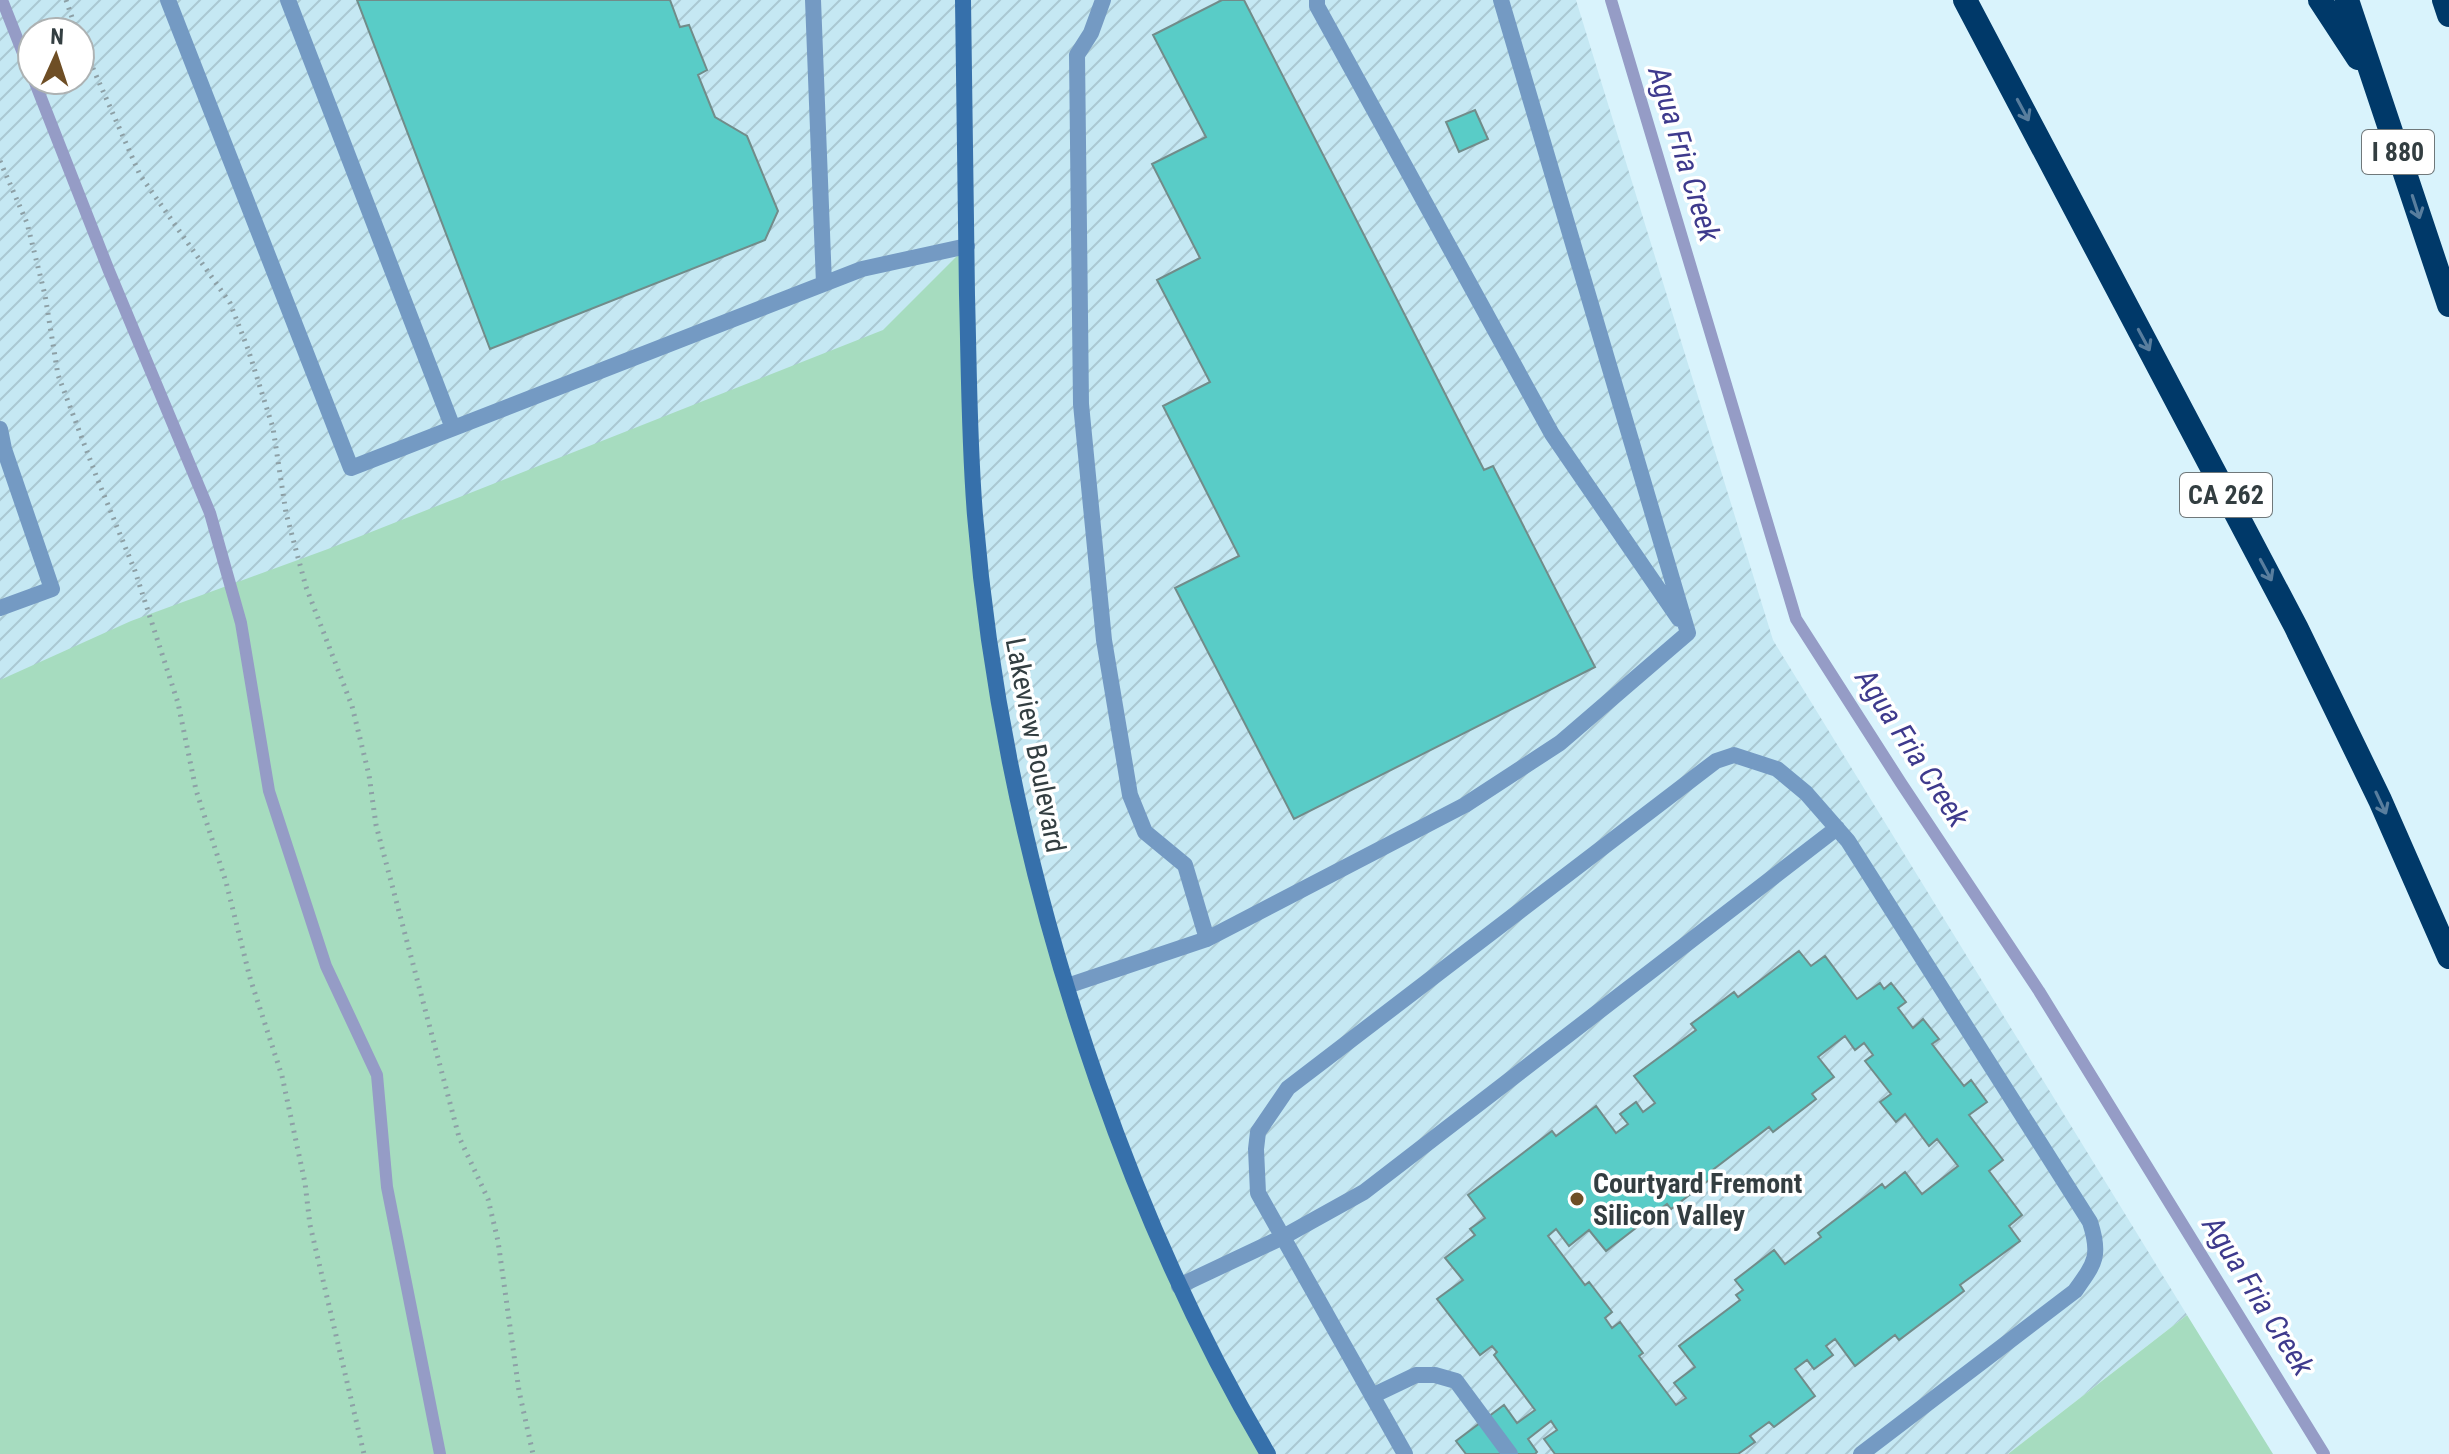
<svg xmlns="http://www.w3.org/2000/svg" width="2449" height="1454" viewBox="0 0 2449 1454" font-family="'Roboto Condensed',sans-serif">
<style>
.industrial{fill:url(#industrial-furrows);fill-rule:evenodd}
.grass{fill:#a6dcbf}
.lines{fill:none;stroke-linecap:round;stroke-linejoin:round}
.stream{stroke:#959cc6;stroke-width:12}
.building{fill:#59ccc7;stroke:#718c8a;stroke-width:2;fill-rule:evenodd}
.path{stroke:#8da0a6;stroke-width:5;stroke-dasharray:2 6;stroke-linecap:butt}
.lane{stroke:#749ac3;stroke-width:16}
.secondary{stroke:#3670ab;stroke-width:16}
.highway{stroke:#003969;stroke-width:24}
.oneway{stroke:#597e9e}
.poi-dot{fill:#6e4e25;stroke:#fff;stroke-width:3}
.labels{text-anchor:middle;stroke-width:7;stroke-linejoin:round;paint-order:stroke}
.shield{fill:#fff;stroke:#70787a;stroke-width:2}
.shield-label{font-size:26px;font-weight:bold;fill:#333e41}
.street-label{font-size:28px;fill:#333e41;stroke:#fff}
.poi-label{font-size:28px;font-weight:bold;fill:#333e41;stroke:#fff;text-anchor:start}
.water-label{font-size:30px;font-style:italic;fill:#3e3a8d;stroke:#fff}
</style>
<defs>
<pattern id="industrial-furrows" width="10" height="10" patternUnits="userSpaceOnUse" patternTransform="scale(2)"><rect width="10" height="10" fill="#c5e8f3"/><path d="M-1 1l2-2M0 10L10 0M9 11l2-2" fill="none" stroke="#aac8d2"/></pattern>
</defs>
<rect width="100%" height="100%" fill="#d9f3fc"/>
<path class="industrial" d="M0,0H1576L1773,640L2187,1315L2008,1454H0ZM32,32H80V80H32Z"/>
<path class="grass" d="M967,246L970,419L1014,787L1118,1140L1268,1454H0V680L131,621L328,549L883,330Z
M2187,1315L2273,1454H2008Z"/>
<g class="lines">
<path class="stream" d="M2,0L32,76
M1611,0L1796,619L1901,783L2039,991L2324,1454
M34,80L109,271L210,513L241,623L269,791L326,966L377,1075L387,1187L440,1454"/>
</g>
<path class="building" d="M357,0H670L680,27L689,25L707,70L698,75L715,117L747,136L778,211L765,240L490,349Z
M1222,0H1244L1484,470L1493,466L1595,667L1294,819L1175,588L1239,556L1163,406L1210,382L1157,280L1200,258L1152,164L1206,137L1153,35Z
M1475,110L1488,139L1459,152L1446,122Z
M1799,951L1811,966L1825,956L1857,999L1880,983L1884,989L1891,983L1906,1002L1898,1008L1913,1028L1923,1019L1939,1039L1932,1044L1964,1086L1971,1080L1987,1102L1969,1115L2003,1160L1989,1171L2022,1215L2009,1226L2020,1241L1960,1285L1964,1291L1899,1340L1895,1335L1855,1366L1835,1339L1826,1346L1833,1355L1814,1369L1807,1360L1795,1369L1815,1396L1774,1427L1769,1422L1750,1436L1755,1442L1738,1454H1555L1544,1439L1557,1430L1551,1421L1528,1439L1537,1452L1535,1454H1466L1456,1441L1504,1405L1517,1423L1535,1410L1494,1355L1497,1352L1492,1346L1480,1355L1437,1299L1463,1280L1445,1258L1475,1235L1470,1229L1485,1218L1468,1195L1552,1131L1556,1136L1596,1106L1616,1133L1628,1124L1620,1114L1636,1102L1643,1112L1655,1103L1634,1076L1696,1030L1691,1024L1734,992L1738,997ZM1845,1036L1855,1050L1864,1043L1873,1055L1865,1061L1891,1094L1880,1102L1896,1122L1905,1114L1929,1146L1937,1139L1958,1166L1922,1194L1905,1172L1885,1188L1882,1184L1818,1233L1821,1237L1785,1264L1774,1250L1735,1280L1743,1290L1736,1295L1740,1300L1679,1346L1695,1367L1674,1383L1686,1398L1676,1405L1639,1356L1643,1353L1620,1322L1612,1328L1605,1318L1612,1312L1589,1282L1585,1285L1548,1236L1556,1229L1569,1246L1589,1230L1606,1251L1667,1204L1671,1209L1713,1177L1710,1172L1769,1127L1773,1132L1816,1099L1812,1094L1834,1077L1818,1057Z"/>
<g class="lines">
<path class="path" d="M66,0L77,32
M80,39L140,175L230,303L248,349L273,428L286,513L306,587L352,706L369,775L376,825L459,1137L488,1199L498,1241L519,1391L533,1454
M0,161L27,223L45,295L58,375L97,478L135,571L178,703L196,790L226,882L250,978L282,1076L305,1183L310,1225L364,1454"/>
<path class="lane" d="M168,0L351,468L862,269L967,246
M288,0L453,428
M813,0L824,284
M1103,0L1091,33L1077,55L1081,404L1104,640L1130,795L1145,832L1185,865L1207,939
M1317,0V6L1552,434L1679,619
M0,429L4,449L52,589L0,608
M1067,986L1207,939L1465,805L1560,743L1688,633L1501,0
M1179,1286L1283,1237L1364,1192L1837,828
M1372,1396L1416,1375H1435L1456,1381L1510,1454
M1405,1454L1258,1193L1256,1149L1258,1132L1288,1088L1716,761L1734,755L1777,769L1806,793L1848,841L2090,1222C2101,1256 2095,1263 2075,1291L1861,1454"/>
<path class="secondary" d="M963,0C964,98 966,197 967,295C969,368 969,442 975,515C991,709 1034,899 1098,1083C1143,1212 1198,1336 1268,1454"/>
<path class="highway" d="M1965,0L2296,627L2380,800L2449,957
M2320,0L2358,58
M2347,0L2449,305
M2444,0L2449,15"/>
</g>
<defs><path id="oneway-shaft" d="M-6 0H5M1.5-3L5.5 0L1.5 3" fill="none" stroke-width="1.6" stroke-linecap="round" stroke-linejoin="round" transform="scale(2)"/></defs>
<g class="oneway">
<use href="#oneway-shaft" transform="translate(2023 110) rotate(62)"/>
<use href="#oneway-shaft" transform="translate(2416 207) rotate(72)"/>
<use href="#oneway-shaft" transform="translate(2144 340) rotate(62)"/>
<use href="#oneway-shaft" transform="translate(2266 570) rotate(62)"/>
<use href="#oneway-shaft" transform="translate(2381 803) rotate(65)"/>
</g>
<circle class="poi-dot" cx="1577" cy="1199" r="8"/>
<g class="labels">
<g class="shield">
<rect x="2362" y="130" width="72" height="44" rx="6"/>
<rect x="2180" y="473" width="92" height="44" rx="6"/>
</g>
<g class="shield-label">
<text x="2398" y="161">I 880</text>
<text x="2226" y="504">CA 262</text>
</g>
<g class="street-label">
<text transform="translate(1036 745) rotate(79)" y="10">Lakeview Boulevard</text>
</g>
<g class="poi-label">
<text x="1593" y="1193">Courtyard Fremont<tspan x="1593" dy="32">Silicon Valley</tspan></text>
</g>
<g class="water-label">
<text transform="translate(1684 154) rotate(73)" y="10">Agua Fria Creek</text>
<text transform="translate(1912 748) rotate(57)" y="10">Agua Fria Creek</text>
<text transform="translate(2258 1296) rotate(58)" y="10">Agua Fria Creek</text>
</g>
</g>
<g transform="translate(56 56) rotate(3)"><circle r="38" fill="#ffffff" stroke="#adb2b3" stroke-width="2"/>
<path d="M0-6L14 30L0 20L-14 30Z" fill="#6e4e25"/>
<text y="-12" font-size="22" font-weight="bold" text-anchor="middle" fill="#333e41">N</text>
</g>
</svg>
